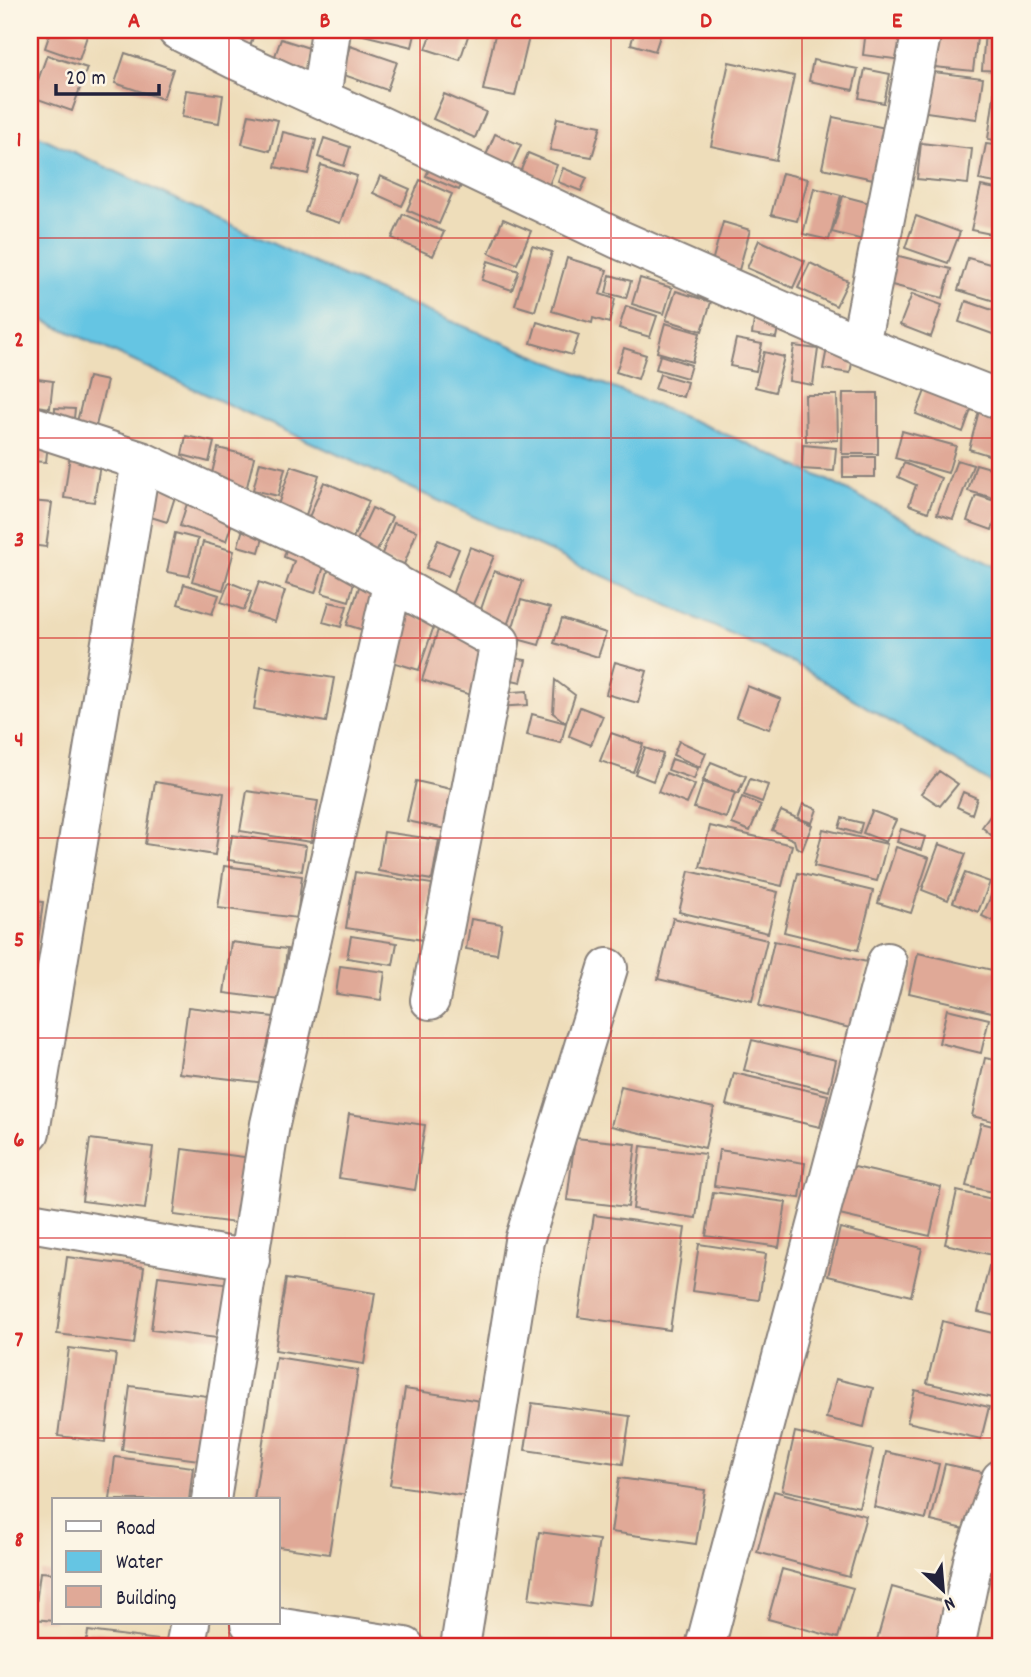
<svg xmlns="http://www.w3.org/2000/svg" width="1031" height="1677" viewBox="0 0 1031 1677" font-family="Dekko,sans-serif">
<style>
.water{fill:#65c5e3;stroke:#44748f;stroke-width:2}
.building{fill:#e0a997}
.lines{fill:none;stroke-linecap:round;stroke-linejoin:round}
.minor-casing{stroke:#88807a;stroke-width:42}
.minor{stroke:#fff;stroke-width:38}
.grid{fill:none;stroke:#d62828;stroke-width:2;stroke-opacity:0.55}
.neatline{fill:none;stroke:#d62828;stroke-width:2.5}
.grid-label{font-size:23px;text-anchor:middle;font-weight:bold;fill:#d62828}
</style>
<rect width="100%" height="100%" fill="#fcf5e5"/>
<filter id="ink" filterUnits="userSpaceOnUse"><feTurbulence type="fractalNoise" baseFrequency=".0143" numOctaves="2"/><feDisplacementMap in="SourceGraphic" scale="14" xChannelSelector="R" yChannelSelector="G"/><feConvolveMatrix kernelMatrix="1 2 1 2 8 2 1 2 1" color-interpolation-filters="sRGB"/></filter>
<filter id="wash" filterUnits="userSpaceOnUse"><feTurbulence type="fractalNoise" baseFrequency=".00686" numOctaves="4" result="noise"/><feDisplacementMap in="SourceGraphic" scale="28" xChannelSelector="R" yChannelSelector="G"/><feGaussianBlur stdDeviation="1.57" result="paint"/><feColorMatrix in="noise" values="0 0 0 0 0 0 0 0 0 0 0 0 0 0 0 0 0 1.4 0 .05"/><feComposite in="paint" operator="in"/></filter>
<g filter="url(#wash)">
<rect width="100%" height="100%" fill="#eeddba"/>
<path class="water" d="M30,132L347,278L737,439L827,480L1001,569V789L794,663L30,314Z"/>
<g id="blocks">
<path class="building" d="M51,30H68L87,36L79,60L45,48Z
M216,30H241L254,34L247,56Z
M343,30H416L412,47Z
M433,30H470L460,60L426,49Z
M496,30H517L530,33L515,96L483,90Z
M635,30H662L655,51L631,44Z
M866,30H907L902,60L863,55Z
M929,30H978L973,71L925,66Z
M985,31L1001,33V71L982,70Z
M281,39L315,50L303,81L270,70Z
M350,46L397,62L387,90L341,74Z
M125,53L173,69L163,99L115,83Z
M47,55L87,68L72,111L32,97Z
M813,60L858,69L853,90L809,81Z
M729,62L794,76L776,160L711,146Z
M865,69L890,74L884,103L859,98Z
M925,71L983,78L977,119L919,111Z
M997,74H1001V141L988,139Z
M186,90L223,95L219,123L182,117Z
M444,94L486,112L475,138L433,119Z
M249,114L278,120L270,151L242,144Z
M833,117L890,129L878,180L822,168Z
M557,118L601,126L592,157L550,150Z
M283,132L316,140L308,174L275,167Z
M495,134L521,145L510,170L484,160Z
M324,138L350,147L344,166L318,157Z
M921,143L972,149L968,184L917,179Z
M986,144L1001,146V184L979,180Z
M528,153L557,165L547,190L518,177Z
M435,156L468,170L459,190L426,176Z
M321,165L357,176L340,223L305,212Z
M563,168L587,178L581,191L558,182Z
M782,173L808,179L797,221L771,215Z
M380,176L410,189L402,206L373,193Z
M420,180L452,194L439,224L407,210Z
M981,186L1001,190V236L971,230Z
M814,188L841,195L829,240L803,234Z
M843,196L881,206L871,242L832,232Z
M403,214L444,232L433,256L392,238Z
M916,216L960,232L948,263L905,248Z
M503,219L531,231L517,264L489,253Z
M723,222L750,230L739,270L712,262Z
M759,240L805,261L793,288L747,268Z
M532,246L552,252L535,311L515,305Z
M891,254L951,269L943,298L884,283Z
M567,258L607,270L600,294L615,299L609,323L593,318L592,323L552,311Z
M968,258L1001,267V303L958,290Z
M488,261L519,271L512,290L482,280Z
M810,263L848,281L836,306L798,288Z
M610,275L631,281L626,298L606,293Z
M640,278L672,288L664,314L632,304Z
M676,291L711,302L702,331L666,320Z
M912,294L942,305L931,337L900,325Z
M966,301L1001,313V337L959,322Z
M626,306L657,316L650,337L619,328Z
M755,313L780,317L776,338L752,334Z
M537,322L579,335L572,355L531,343Z
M665,323L700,333L692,362L657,352Z
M736,339L762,344L756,371L730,366Z
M828,343L855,348L850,373L823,369Z
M794,346L818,349L813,385L789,381Z
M624,348L646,355L638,379L616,372Z
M764,352L784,357L775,392L755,387Z
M660,355L691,365L687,378L656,369Z
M660,374L687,382L683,397L655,389Z
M88,377L107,381L93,438L74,434Z
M30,378L53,381L50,408L30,405Z
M930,378L976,396L963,432L916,414Z
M843,393H878V454H842Z
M805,395H837L838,440L806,441Z
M55,408L75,409L73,427L54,425Z
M979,411L1001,418V459L969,449Z
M30,431L49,433L46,462L30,461Z
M902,431L956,446L948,473L895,458Z
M186,436L214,442L209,462L182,455Z
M803,445L836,448L834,471L802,469Z
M71,448L102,452L94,502L64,498Z
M218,448L254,457L245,495L209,486Z
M843,457H875V477H843Z
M957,460L973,465L953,519L937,514Z
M260,462L285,468L278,496L253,490Z
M904,463L941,478L928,512L909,505L916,485L898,477Z
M976,464L1001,471V500L968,491Z
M291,466L319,475L305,518L277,508Z
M149,475L179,484L167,522L138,513Z
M324,482L369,501L348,550L303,531Z
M190,494L237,508L226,541L180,526Z
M976,495L1001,503L992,530L967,521Z
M30,501L52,503L46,547L30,545Z
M372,508L392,517L374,558L353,549Z
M246,518L267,524L259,552L238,546Z
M394,523L417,531L403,567L380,559Z
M175,533L198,539L189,576L167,572Z
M289,539L329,552L315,593L286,584L294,561L284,557Z
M438,540L459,549L448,576L426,568Z
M203,542L234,551L223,590L192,581Z
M470,547L494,556L470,611L449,603Z
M329,567L356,575L349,601L322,593Z
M494,571L523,581L504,634L476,624Z
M229,582L251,591L244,610L221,602Z
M259,582L285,591L275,622L248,613Z
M184,584L219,595L212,614L178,604Z
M360,584L386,592L373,633L347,625Z
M521,600L550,608L539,645L510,637Z
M329,602L347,606L341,627L323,622Z
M401,612L435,623L419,670L386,660Z
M562,619L606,633L598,657L554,643Z
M438,630L486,645L471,695L422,680Z
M507,657L526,660L521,682L503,678Z
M615,662L647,671L638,703L606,694Z
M261,666L334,678L326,722L254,709Z
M555,680L575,695L566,723L561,743L527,735L532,714L566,723L553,713Z
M747,686L781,699L769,729L736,717Z
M527,691L528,705L498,707L497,693Z
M580,707L603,716L591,745L569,736Z
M611,733L643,744L633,772L600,761Z
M679,741L706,753L700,767L673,755Z
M645,748L663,754L653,781L635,774Z
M672,759L698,768L694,779L668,770Z
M711,762L746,776L738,794L703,780Z
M939,771L958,784L940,806L921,793Z
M666,773L695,785L687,804L658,792Z
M750,779L768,785L762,802L744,795Z
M416,781L455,790L446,829L407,821Z
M155,782L224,793L215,855L145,844Z
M703,782L735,793L726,818L694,808Z
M247,791L318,801L311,842L240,831Z
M963,792L977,798L972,814L957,807Z
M742,797L761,805L750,831L732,824Z
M803,804L817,809L812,823L798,818Z
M998,805L1001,807V839L999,842L982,827Z
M781,811L812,825L802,850L796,847L794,840L772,830Z
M872,811L896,820L886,842L863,833Z
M842,818L862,823L859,834L839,828Z
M710,826L792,845L782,886L700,867Z
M823,829L887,844L877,881L814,866Z
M901,829L925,837L921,850L897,842Z
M384,832L439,840L432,880L378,871Z
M232,835L306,846L302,871L228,860Z
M939,844L966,854L948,900L922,890Z
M896,847L929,858L911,913L878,903Z
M224,866L302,876L297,918L218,908Z
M689,871L778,892L768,933L679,912Z
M355,872L432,884L423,940L346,928Z
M798,873L873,891L858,950L784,932Z
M965,873L990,882L978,912L953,902Z
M996,885L1001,887V925L982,916Z
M30,900L43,902L35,963L30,962Z
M673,918L767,940L752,1001L658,979Z
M471,919L502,924L497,954L466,949Z
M351,936L397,943L393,965L347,958Z
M774,941L867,962L850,1028L759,1006Z
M231,942L287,949L281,1000L224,993Z
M918,953L1001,972V992L996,1013L909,993Z
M340,966L385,972L381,1000L336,994Z
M188,1007L282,1018L274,1084L179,1073Z
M947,1009L989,1019L981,1053L939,1043Z
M752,1040L836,1060L829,1091L744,1070Z
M985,1058L1001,1061V1123L972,1116Z
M734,1073L828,1095L820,1127L726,1105Z
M621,1086L714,1108L705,1148L611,1126Z
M349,1114L425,1125L415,1190L339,1178Z
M981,1123L1001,1128V1194L966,1186Z
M575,1138L636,1144L628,1207L567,1200Z
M90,1139L153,1147L145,1209L82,1201Z
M641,1146L705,1154L696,1218L633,1209Z
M182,1149L252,1158L243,1224L174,1215Z
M719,1150L805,1163L800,1198L714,1186Z
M846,1165L941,1187L930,1236L835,1214Z
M957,1191L1001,1201V1257L945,1244Z
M713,1192L786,1202L779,1247L706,1236Z
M594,1215L685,1228L670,1330L578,1317Z
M840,1228L922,1248L911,1296L828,1276Z
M699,1244L766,1254L759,1300L692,1291Z
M67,1257L144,1267L134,1344L57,1334Z
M989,1266L1001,1269V1317L978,1312Z
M158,1276L232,1285L225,1339L151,1330Z
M286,1279L375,1293L364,1364L275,1350Z
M942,1321L1001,1335V1400L927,1383Z
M69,1348L116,1354L105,1442L58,1436Z
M276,1357L358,1370L329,1554L278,1547V1500H254Z
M836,1379L873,1388L864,1427L826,1418Z
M130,1386L223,1398L214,1462L122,1450Z
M405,1389L481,1401L467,1496L390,1485Z
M915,1390L989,1407L981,1439L907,1422Z
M532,1403L630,1416L623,1464L525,1450Z
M795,1432L873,1450L859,1507L782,1490Z
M886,1452L939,1464L926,1519L874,1507Z
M115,1457L193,1467L189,1500H110Z
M945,1464L987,1473L973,1531L931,1521Z
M619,1478L705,1490L696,1544L611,1532Z
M774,1491L866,1516L849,1577L757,1552Z
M539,1532L599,1540L589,1607L529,1599Z
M782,1569L853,1588L838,1638L768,1619Z
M40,1572L54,1573V1621L34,1619Z
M892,1587L952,1604L940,1647H875Z
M88,1631L175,1642L174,1647H86Z"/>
</g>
</g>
<g filter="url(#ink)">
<use href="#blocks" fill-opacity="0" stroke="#88807a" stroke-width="2"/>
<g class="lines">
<defs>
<path id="minor" d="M177,30L236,60L381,126L618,239L860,345L1001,400
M321,98L331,30
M860,345L922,30
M30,425L141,461L343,555L500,642L430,1000
M30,1132L141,461
M30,1222L250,1260
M211,1500L270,1124L393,581
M250,1623L405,1647
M185,1647L190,1623
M460,1647L524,1241L608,968
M705,1647L887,962
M955,1647L973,1561L1001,1479"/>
</defs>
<use href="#minor" class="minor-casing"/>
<use href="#minor" class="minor"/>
</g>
</g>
<path class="grid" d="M229,30V1500M420,30V1647M611,30V1647M802,30V1647M30,238H1001M30,438H1001M30,638H1001M30,838H1001M30,1038H1001M30,1238H1001M30,1438H1001M229,1623V1647"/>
<rect width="1031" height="1677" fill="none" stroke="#fcf5e5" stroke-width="77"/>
<rect x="52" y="1498" width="228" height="126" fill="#fcf5e5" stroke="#a5a1a1" stroke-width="2"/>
<rect x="66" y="1521" width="35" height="10" fill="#ffffff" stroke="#a5a1a1" stroke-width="2"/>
<text x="116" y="1534" font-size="21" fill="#22223b">Road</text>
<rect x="66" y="1551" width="35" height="21" fill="#65c5e3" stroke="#a5a1a1" stroke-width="2"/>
<text x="116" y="1568" font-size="21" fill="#22223b">Water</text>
<rect x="66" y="1586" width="35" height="21" fill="#e0a997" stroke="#a5a1a1" stroke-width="2"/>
<text x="116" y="1604" font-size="21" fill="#22223b">Building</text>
<g transform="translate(943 1590) rotate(154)" stroke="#fcf5e5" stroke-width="5" paint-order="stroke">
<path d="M0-5L12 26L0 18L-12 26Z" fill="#22223b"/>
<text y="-10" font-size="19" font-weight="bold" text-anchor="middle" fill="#22223b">N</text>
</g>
<path d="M56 84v10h103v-10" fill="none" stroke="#22223b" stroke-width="3.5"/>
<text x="66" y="84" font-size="21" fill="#22223b" stroke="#fcf5e5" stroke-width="5" paint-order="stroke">20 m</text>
<rect x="38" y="38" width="954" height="1600" class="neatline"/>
<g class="grid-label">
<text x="134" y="27">A</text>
<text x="325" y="27">B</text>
<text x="516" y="27">C</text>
<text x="706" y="27">D</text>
<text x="897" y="27">E</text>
<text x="19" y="146">1</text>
<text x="19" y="346">2</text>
<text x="19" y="546">3</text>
<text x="19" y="746">4</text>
<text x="19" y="946">5</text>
<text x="19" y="1146">6</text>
<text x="19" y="1346">7</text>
<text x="19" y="1546">8</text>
</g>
</svg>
